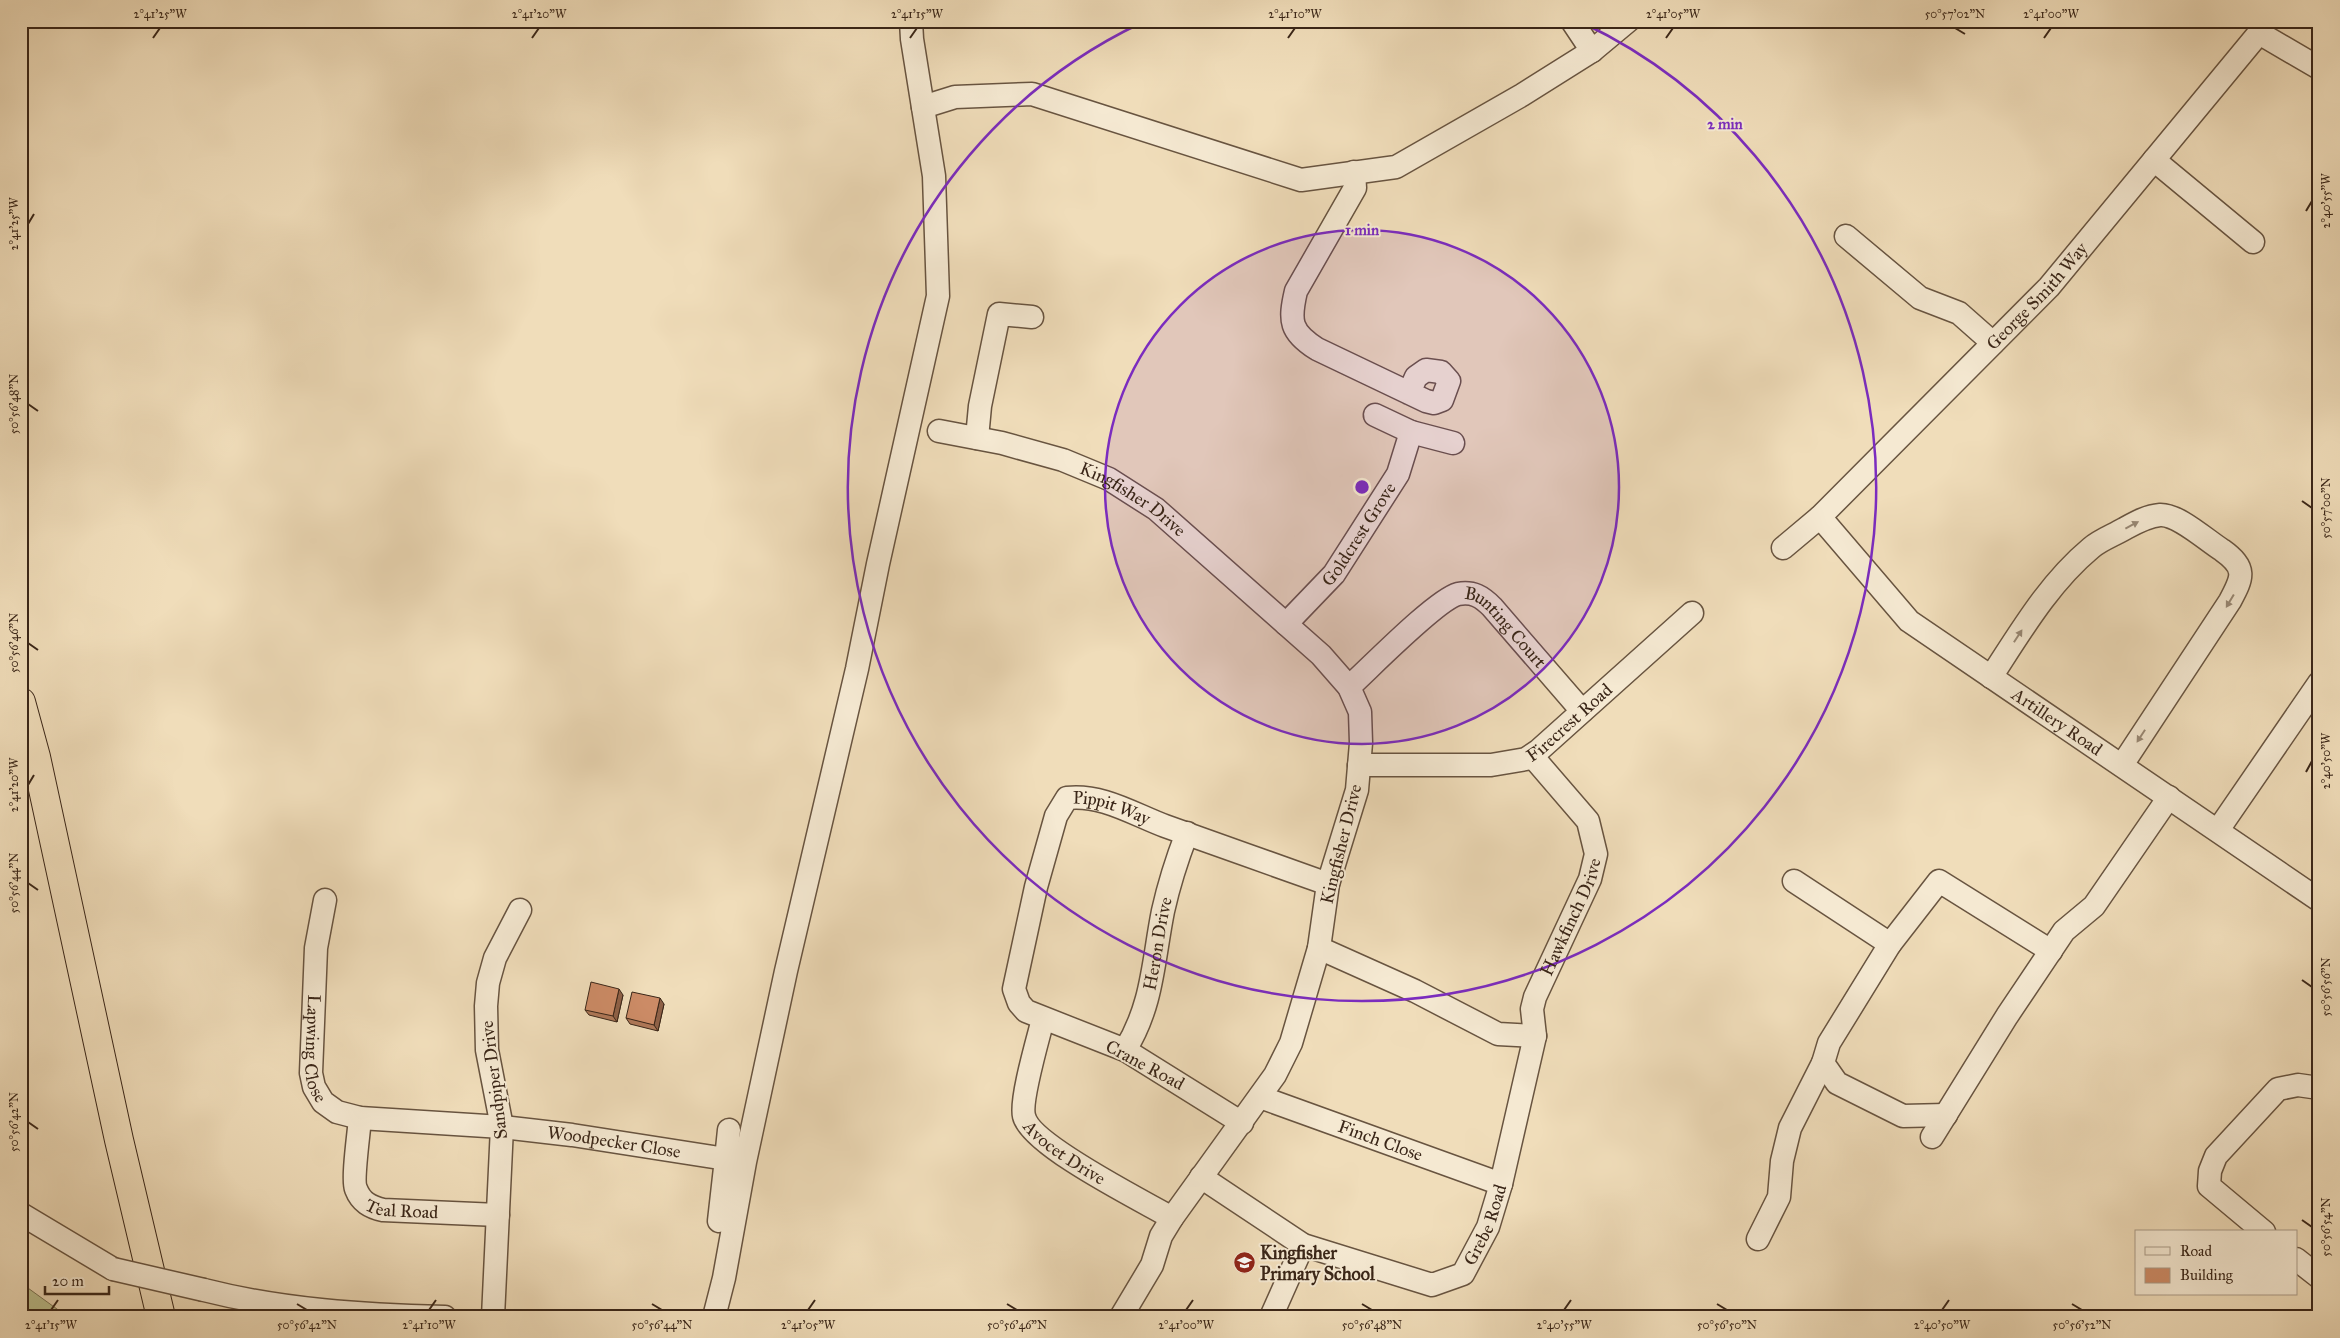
<svg xmlns="http://www.w3.org/2000/svg" width="2340" height="1338" viewBox="0 0 2340 1338" font-family="'IM FELL Great Primer',serif">
<style>
.green{fill:#bcc08e;stroke:#7b7353}
.lines{fill:none;stroke-linecap:round;stroke-linejoin:round}
.minor-casing{stroke:#685440;stroke-width:25}
.highway-casing{stroke:#3a2618;stroke-width:30}
.minor{stroke:#f5e9d2;stroke-width:22}
.highway{stroke:#f0ddba;stroke-width:28}
.minor-bridge-casing{stroke:#685440;stroke-width:25;stroke-linecap:butt}
.minor-bridge{stroke:#f5e9d2;stroke-width:22}
.wall{fill:#af7858;stroke:#3a2618}
.shaded-wall{fill:#8f6147;stroke:#3a2618}
.building{fill:#cc8b66;stroke:#3a2618}
.oneway{fill:#988875}
.ticks{fill:none;stroke:#3a2618;stroke-width:2}
.ring{fill:none;stroke:#7b2cbf;stroke-width:2.5}
.labels{text-anchor:middle;stroke-width:4;stroke-linejoin:round;paint-order:stroke}
.street-label{font-size:18px;fill:#3a2618;stroke:#f5e9d2}
.poi-label{font-size:18px;font-weight:bold;fill:#3a2618;stroke:#f5e9d2;text-anchor:start}
.centre{fill:#7b2cbf;stroke:#f5e9d2;stroke-width:2.5}
.ring-label{font-size:15px;text-anchor:middle;font-weight:bold;fill:#7b2cbf;stroke:#f5e9d2;stroke-width:4;stroke-linejoin:round;paint-order:stroke}
.neatline{fill:none;stroke:#3a2618;stroke-width:2}
.ticks-label{font-size:12px;text-anchor:middle;fill:#3a2618}
</style>
<rect width="100%" height="100%" fill="#f0ddba"/>
<filter id="stains"><feTurbulence type="fractalNoise" baseFrequency=".004" numOctaves="4"/><feColorMatrix values="0 0 0 0 .2 0 0 0 0 .09 0 0 0 0 .02 0 0 0 .5 -.17"/></filter>
<radialGradient id="worn" r=".72"><stop offset=".6" stop-color="#630" stop-opacity="0"/><stop offset="1" stop-color="#630" stop-opacity=".3"/></radialGradient>
<path class="green" d="M21,1283L68,1317H21Z"/>
<g class="lines">
<defs>
<g id="minor">
<path d="M1572,21L1592,51"/>
<path d="M2259,33L2319,68"/>
<path d="M923,107L955,97L1032,94L1301,180L1396,167L1522,95L1592,51L1628,21"/>
<path d="M2154,160L2253,242"/>
<path d="M1354,172L1355,188L1296,291C1289,321 1290,332 1317,349L1426,401L1434,403L1442,400L1449,381L1441,372L1426,370L1416,377L1409,393"/>
<path d="M1846,236L1920,298L1959,313L1993,343"/>
<path d="M1375,415L1411,432L1453,443"/>
<path id="s1" d="M939,431L1002,443L1063,460L1109,479L1156,509L1321,655L1349,687L1360,712L1361,743L1357,790L1328,884L1319,948L1291,1043L1275,1075L1172,1218L1161,1236L1152,1265L1121,1317"/>
<path d="M977,438L980,406L999,314L1032,317"/>
<path id="s2" d="M1820,517L1909,621L2319,900"/>
<path id="s3" d="M1783,548L1820,517L2049,287L2259,33L2266,21"/>
<path id="s4" d="M1286,624L1334,574L1398,474L1411,432"/>
<path d="M1991,677C2021,631 2049,583 2091,548C2100,540 2114,535 2124,529C2135,523 2147,516 2160,515C2178,514 2206,540 2222,550C2247,568 2243,577 2230,601L2122,765"/>
<path id="s5" d="M1349,687C1370,668 1436,600 1458,594C1473,591 1482,597 1492,607L1582,711"/>
<path id="s6" d="M1359,765H1491L1526,759L1538,751L1692,613"/>
<path d="M2218,830L2319,683"/>
<path d="M1794,881L1890,944L1939,881L2051,951"/>
<path id="s7" d="M325,900L316,948L311,1073L314,1087L323,1102L337,1112L360,1118L502,1127L572,1135L726,1159L729,1130"/>
<path d="M1890,944L1829,1043L1823,1063L1837,1083L1903,1116L1946,1115"/>
<path d="M1319,948L1415,991L1498,1034L1535,1036"/>
<path id="s8" d="M1043,1019C1038,1039 1020,1100 1024,1116C1030,1145 1143,1201 1172,1218"/>
<path id="s9" d="M1125,1050C1153,1005 1153,961 1163,911C1169,884 1177,859 1187,833"/>
<path id="s10" d="M1260,1097L1501,1184"/>
<path id="s11" d="M360,1118C359,1132 352,1180 356,1189C361,1202 370,1207 383,1210L498,1215"/>
<path id="s12" d="M1242,1123L1125,1050L1026,1011L1019,1003L1014,989L1036,887L1056,816L1067,798C1102,794 1133,814 1165,826C1219,845 1274,865 1328,884"/>
<path d="M1932,1137L2007,1016L2064,931L2094,906L2169,797"/>
<path id="s13" d="M1201,1177L1303,1245L1432,1285L1463,1274L1488,1227L1501,1184L1535,1036L1532,1009L1535,997L1590,879L1596,854L1588,821L1532,756"/>
<path d="M21,1214L113,1269"/>
<path d="M719,1221L726,1159"/>
<path d="M2264,1232L2209,1186L2210,1171L2216,1156L2278,1089L2298,1085L2319,1088"/>
<path d="M1758,1239L1779,1197L1782,1161L1790,1128L1823,1063"/>
<path d="M2296,1259L2319,1277"/>
<path d="M204,1290C283,1310 363,1315 445,1317"/>
<path d="M493,1317L502,1127L487,1050L486,1006L488,983L495,958L520,910"/>
<path d="M714,1317L724,1278L745,1162L786,971L857,669L878,564L938,296L934,176L912,39L911,21"/>
<path d="M1271,1317L1303,1245"/>
</g>
<path id="highway" d="M21,702L36,757L119,1140L161,1317"/>
</defs>
<use href="#minor" class="minor-casing"/>
<use href="#highway" class="highway-casing"/>
<use href="#minor" class="minor"/>
<use href="#highway" class="highway"/>
<defs>
<path id="minor-bridge" d="M113,1269L204,1290"/>
</defs>
<use href="#minor-bridge" class="minor-bridge-casing"/>
<use href="#minor-bridge" class="minor-bridge"/>
</g>
<path class="wall" d="M623,995L617,1022L589,1015L585,1010Z
M664,1004L658,1031L630,1024L626,1018Z"/>
<path class="shaded-wall" d="M619,989L623,995L617,1022L613,1016Z
M660,998L664,1004L658,1031L654,1025Z"/>
<path class="building" d="M591,982L619,989L613,1016L585,1010Z
M632,992L660,998L654,1025L626,1018Z"/>
<defs><path id="oneway-solid" d="M-6-.8H1V-3.2L6.5 0L1 3.2V.8H-6Z" transform="scale(1.25)"/></defs>
<g class="oneway">
<use href="#oneway-solid" transform="translate(2132 525) rotate(-28)"/>
<use href="#oneway-solid" transform="translate(2230 601) rotate(121)"/>
<use href="#oneway-solid" transform="translate(2018 636) rotate(-57)"/>
<use href="#oneway-solid" transform="translate(2141 736) rotate(123)"/>
</g>
<path class="ticks" d="M1955,28L1965,34M153,38L160,28M532,38L539,28M910,38L917,28M1288,38L1295,28M1666,38L1673,28M2044,38L2051,28M2306,211L2312,201M28,224L34,214M28,404L38,411M2302,501L2312,508M28,643L38,650M2306,772L2312,761M28,785L34,775M28,883L38,890M2302,980L2312,987M28,1122L38,1129M2302,1220L2312,1227M297,1304L307,1310M652,1304L662,1310M1007,1304L1017,1310M1362,1304L1372,1310M1717,1304L1727,1310M2072,1304L2082,1310M51,1310L58,1300M429,1310L436,1300M808,1310L815,1300M1186,1310L1193,1300M1564,1310L1571,1300M1942,1310L1949,1300"/>
<circle cx="1362" cy="487" r="257" fill="#7b2cbf" fill-opacity=".12"/>
<g class="ring">
<circle cx="1362" cy="487" r="257"/>
<path d="M1583 23A514 514 0 1 1 1141 23"/>
</g>
<defs>
<symbol id="school-disc" viewBox="-11 -11 22 22"><circle r="9.5" fill="#8f2418" stroke="#f5e9d2"/><path d="M0-5L7-2L0 1L-7-2ZM-4 1L0 2.5L4 1V4Q0 6-4 4Z" fill="#fff"/></symbol>
</defs>
<g fill-rule="evenodd">
<use href="#school-disc" x="1232" y="1250" width="25" height="25"/>
</g>
<g class="labels">
<g class="street-label">
<text dy="6" stroke="none"><textPath href="#s3" startOffset="358">George Smith Way</textPath></text>
<text dy="6" stroke="none"><textPath href="#s1" startOffset="208">Kingfisher Drive</textPath></text>
<text dy="6" stroke="none"><textPath href="#s4" startOffset="116">Goldcrest Grove</textPath></text>
<text dy="6" stroke="none"><textPath href="#s5" startOffset="205">Bunting Court</textPath></text>
<text dy="6" stroke="none"><textPath href="#s6" startOffset="224">Firecrest Road</textPath></text>
<text dy="6" stroke="none"><textPath href="#s2" startOffset="316">Artillery Road</textPath></text>
<text dy="6" stroke="none"><textPath href="#s12" startOffset="515">Pippit Way</textPath></text>
<text transform="translate(1341 844) rotate(-76)" y="6">Kingfisher Drive</text>
<text dy="6" stroke="none"><textPath href="#s13" startOffset="668">Hawkfinch Drive</textPath></text>
<text dy="6" stroke="none"><textPath href="#s9" startOffset="112">Heron Drive</textPath></text>
<text dy="6" stroke="none"><textPath href="#s7" startOffset="150">Lapwing Close</textPath></text>
<text transform="translate(1145 1065) rotate(28)" y="6">Crane Road</text>
<text transform="translate(494 1080) rotate(-97)" y="6">Sandpiper Drive</text>
<text dy="6" stroke="none"><textPath href="#s10" startOffset="128">Finch Close</textPath></text>
<text dy="6" stroke="none"><textPath href="#s7" startOffset="502">Woodpecker Close</textPath></text>
<text dy="6" stroke="none"><textPath href="#s8" startOffset="155">Avocet Drive</textPath></text>
<text dy="6" stroke="none"><textPath href="#s11" startOffset="126">Teal Road</textPath></text>
<text dy="6" stroke="none"><textPath href="#s13" startOffset="345">Grebe Road</textPath></text>
</g>
<g class="poi-label">
<text x="1260" y="1259">Kingfisher<tspan x="1260" dy="21">Primary School</tspan></text>
</g>
</g>
<circle cx="1362" cy="487" r="8" class="centre"/>
<g class="ring-label">
<text x="1725" y="129">2 min</text>
<text x="1362" y="235">1 min</text>
</g>
<rect width="2340" height="1338" fill="none" stroke="#f0ddba" stroke-width="55"/>
<rect x="2135" y="1230" width="162" height="65" fill="#f5e9d2" stroke="#aa9b88"/>
<rect x="2145" y="1247" width="25" height="8" fill="#f5e9d2" stroke="#aa9b88"/>
<text x="2180" y="1256" font-size="15" fill="#3a2618">Road</text>
<rect x="2145" y="1268" width="25" height="15" fill="#cc8b66" stroke="#aa9b88"/>
<text x="2180" y="1280" font-size="15" fill="#3a2618">Building</text>
<path d="M45 1286v8h64v-8" fill="none" stroke="#3a2618" stroke-width="2.5"/>
<text x="52" y="1286" font-size="15" fill="#3a2618" stroke="#f5e9d2" stroke-width="4" paint-order="stroke">20 m</text>
<rect x="28" y="28" width="2284" height="1282" class="neatline"/>
<g class="ticks-label">
<text x="160" y="18">2°41'25"W</text>
<text x="539" y="18">2°41'20"W</text>
<text x="917" y="18">2°41'15"W</text>
<text x="1295" y="18">2°41'10"W</text>
<text x="1673" y="18">2°41'05"W</text>
<text x="1955" y="18">50°57'02"N</text>
<text x="2051" y="18">2°41'00"W</text>
<text transform="translate(2326 201) rotate(-90)" y="4">2°40'55"W</text>
<text transform="translate(14 224) rotate(-90)" y="4">2°41'25"W</text>
<text transform="translate(14 404) rotate(-90)" y="4">50°56'48"N</text>
<text transform="translate(2326 508) rotate(-90)" y="4">50°57'00"N</text>
<text transform="translate(14 643) rotate(-90)" y="4">50°56'46"N</text>
<text transform="translate(2326 761) rotate(-90)" y="4">2°40'50"W</text>
<text transform="translate(14 785) rotate(-90)" y="4">2°41'20"W</text>
<text transform="translate(14 883) rotate(-90)" y="4">50°56'44"N</text>
<text transform="translate(2326 987) rotate(-90)" y="4">50°56'56"N</text>
<text transform="translate(14 1122) rotate(-90)" y="4">50°56'42"N</text>
<text transform="translate(2326 1227) rotate(-90)" y="4">50°56'54"N</text>
<text x="51" y="1329">2°41'15"W</text>
<text x="307" y="1329">50°56'42"N</text>
<text x="429" y="1329">2°41'10"W</text>
<text x="662" y="1329">50°56'44"N</text>
<text x="808" y="1329">2°41'05"W</text>
<text x="1017" y="1329">50°56'46"N</text>
<text x="1186" y="1329">2°41'00"W</text>
<text x="1372" y="1329">50°56'48"N</text>
<text x="1564" y="1329">2°40'55"W</text>
<text x="1727" y="1329">50°56'50"N</text>
<text x="1942" y="1329">2°40'50"W</text>
<text x="2082" y="1329">50°56'52"N</text>
</g>
<rect width="100%" height="100%" filter="url(#stains)"/>
<rect width="100%" height="100%" fill="url(#worn)"/>
</svg>
